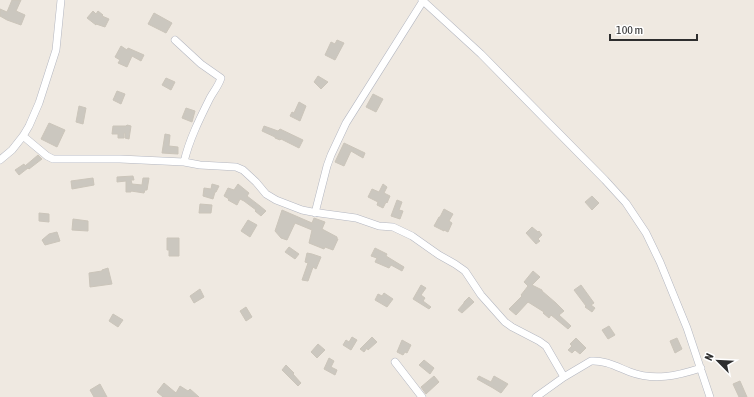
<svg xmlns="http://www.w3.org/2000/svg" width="754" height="397" viewBox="0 0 754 397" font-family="'Asap Condensed',sans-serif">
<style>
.building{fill:#cbc7bf;stroke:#cbc5ba}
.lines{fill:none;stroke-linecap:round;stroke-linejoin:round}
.minor-casing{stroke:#b4b7c1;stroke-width:8}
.minor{stroke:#fff;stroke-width:7}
</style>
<rect width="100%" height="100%" fill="#efe9e1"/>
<path class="building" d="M12,0H21L16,11L25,15L21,25L7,20L0,16V9L7,12Z
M93,11L96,14L98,11L103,15L102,16L109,19L105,27L96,24V25L87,18Z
M154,13L172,23L166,33L148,24Z
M337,40L344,43L335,60L325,55L331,42L335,44Z
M121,46L127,50L128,48L144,55L141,61L132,56L127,67L118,63L120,60L115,57Z
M318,76L328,82L321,89L314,82Z
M166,78L175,82L171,90L162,85Z
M117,91L125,94L121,104L113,100Z
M373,94L383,99L376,112L366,107Z
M299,102L306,106L300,121L290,116L292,112L294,113Z
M79,106L86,108L83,124L76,122Z
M186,108L195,111L192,122L182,118Z
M49,123L65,130L57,147L41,139Z
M127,125L131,126L129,139L125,138V133H124V138H118V134H112L113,126H126Z
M264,126L278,131L280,129L303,140L299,148L281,139L280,140L275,138V137L262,131Z
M165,134L170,135L169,146L178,147V154L162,153Z
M344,143L365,153L363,158L351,151L344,166L335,162Z
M38,155L42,159L29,169L28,168L19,175L15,170L24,164L25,166Z
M133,176L134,180H131L132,184L142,185L143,178H149L147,190H145L144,193L131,191V192H126V181L117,182V177Z
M93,178L94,185L72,189L71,181Z
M212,184L219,186L216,192H215L213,199L203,196L204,188L211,189Z
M238,184L249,193L247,196L260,206L266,211L261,216L255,211L256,210L244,201L240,199L237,205L228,200L229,199L224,196L228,188L234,190Z
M383,184L387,187L384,193L390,196L387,203L386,202L383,208L377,205L378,202L368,197L372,189L379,192Z
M592,196L599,203L592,210L585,202Z
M397,200L402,202L399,210L403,211L400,219L391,216Z
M200,204L212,205L211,213H199Z
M444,209L453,214L449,221L452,223L448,232L444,230V231L434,226L439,217H440Z
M282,210L312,223L314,218L325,222L322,229L337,237V239H338L333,250L325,247L324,249L309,243L312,230L295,223L287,240L281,238L275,231Z
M39,213L49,214V222L39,221Z
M73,219L88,221V231L72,230Z
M248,220L257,225L250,237L241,231Z
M532,227L538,232L539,231L542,235L538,239L540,241L536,244L526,233Z
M57,232L60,241L45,245L42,240L49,234Z
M167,238H179V256H169V250H167Z
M289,247L299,254L295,259L285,252Z
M375,248L387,254L386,256L404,267L402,271L391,265L389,268L375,262L377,258L371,256Z
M307,253L312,254L321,257L316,269L313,267L308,281L302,280L308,263L305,262Z
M108,268L112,284L90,287L89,273L102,271V270Z
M533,271L540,277L532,285L542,290V291L556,303L564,311L559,315L571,326L568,329L551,315L549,318L543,313L544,312L528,302L516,315L509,309L522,296L521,295L528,286L524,282Z
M421,285L426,288L421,295L425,298L423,301L431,307L429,309L413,299Z
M581,285L594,303L591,305L595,308L592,312L585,307L586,306L574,290Z
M200,289L204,297L194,303L190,296Z
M384,293L393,299L387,307L375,300L378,294L382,296Z
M469,297L474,302L462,313L458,310L464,303V302Z
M246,307L252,317L246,321L240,311Z
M113,314L123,320L118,327L109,321Z
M609,326L615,335L608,339L602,330Z
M352,337L357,340L351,350L343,345L346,340L349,342Z
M372,337L377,342L368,350L367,348L364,352L360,349Z
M576,338L586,348L580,354L575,350L572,353L568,350L572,346L570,344Z
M677,338L682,349L675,353L670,341Z
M402,340L411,345L407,353L405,352L403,355L397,352Z
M318,344L325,350L317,358L311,352Z
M329,358L334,361L331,367L337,370L335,375L324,369Z
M424,360L434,368L430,374L419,365Z
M286,365L294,373L293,374L301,383L298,386L282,370Z
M434,376L439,382L426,394L421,387Z
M479,376L491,382L494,376L508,384L501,393L493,388L477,379Z
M740,381L747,397H739L733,384Z
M164,383L176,393L180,386L188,391L190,389L199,397H163L157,392Z
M100,384L107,397H94L90,390Z"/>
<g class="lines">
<defs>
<path id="minor" d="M422,0L481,54L605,180L626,203L646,233L660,262L687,328L710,397
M175,40L201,64L221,78C219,85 214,91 210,98C200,118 189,140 184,162
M23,136L47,156L53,159H120L184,162L200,165L236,167L243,170L256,182L266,194L276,200L302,210L312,212L356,218L379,226L393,227L412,236L439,255L455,264L465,271L481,295L505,322L512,327L539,341L546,346L564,377L591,361C605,360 617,367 630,372C654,381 677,376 701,368
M0,160L12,150L23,136L29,126L39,103L56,50L61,0
M315,213L327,166L331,155L346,123L423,1
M395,362L422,397
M536,397L564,377"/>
</defs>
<use href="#minor" class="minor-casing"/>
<use href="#minor" class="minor"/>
</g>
<g transform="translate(718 361) rotate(294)" stroke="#ffffff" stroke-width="3" paint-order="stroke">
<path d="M0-3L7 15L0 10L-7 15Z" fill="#2e2e2e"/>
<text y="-6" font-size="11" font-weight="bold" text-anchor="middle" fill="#2e2e2e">N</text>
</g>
<path d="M610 34v6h87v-6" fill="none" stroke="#2e2e2e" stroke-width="2"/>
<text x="616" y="34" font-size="12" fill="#2e2e2e" stroke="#ffffff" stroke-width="3" paint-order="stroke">100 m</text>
</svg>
